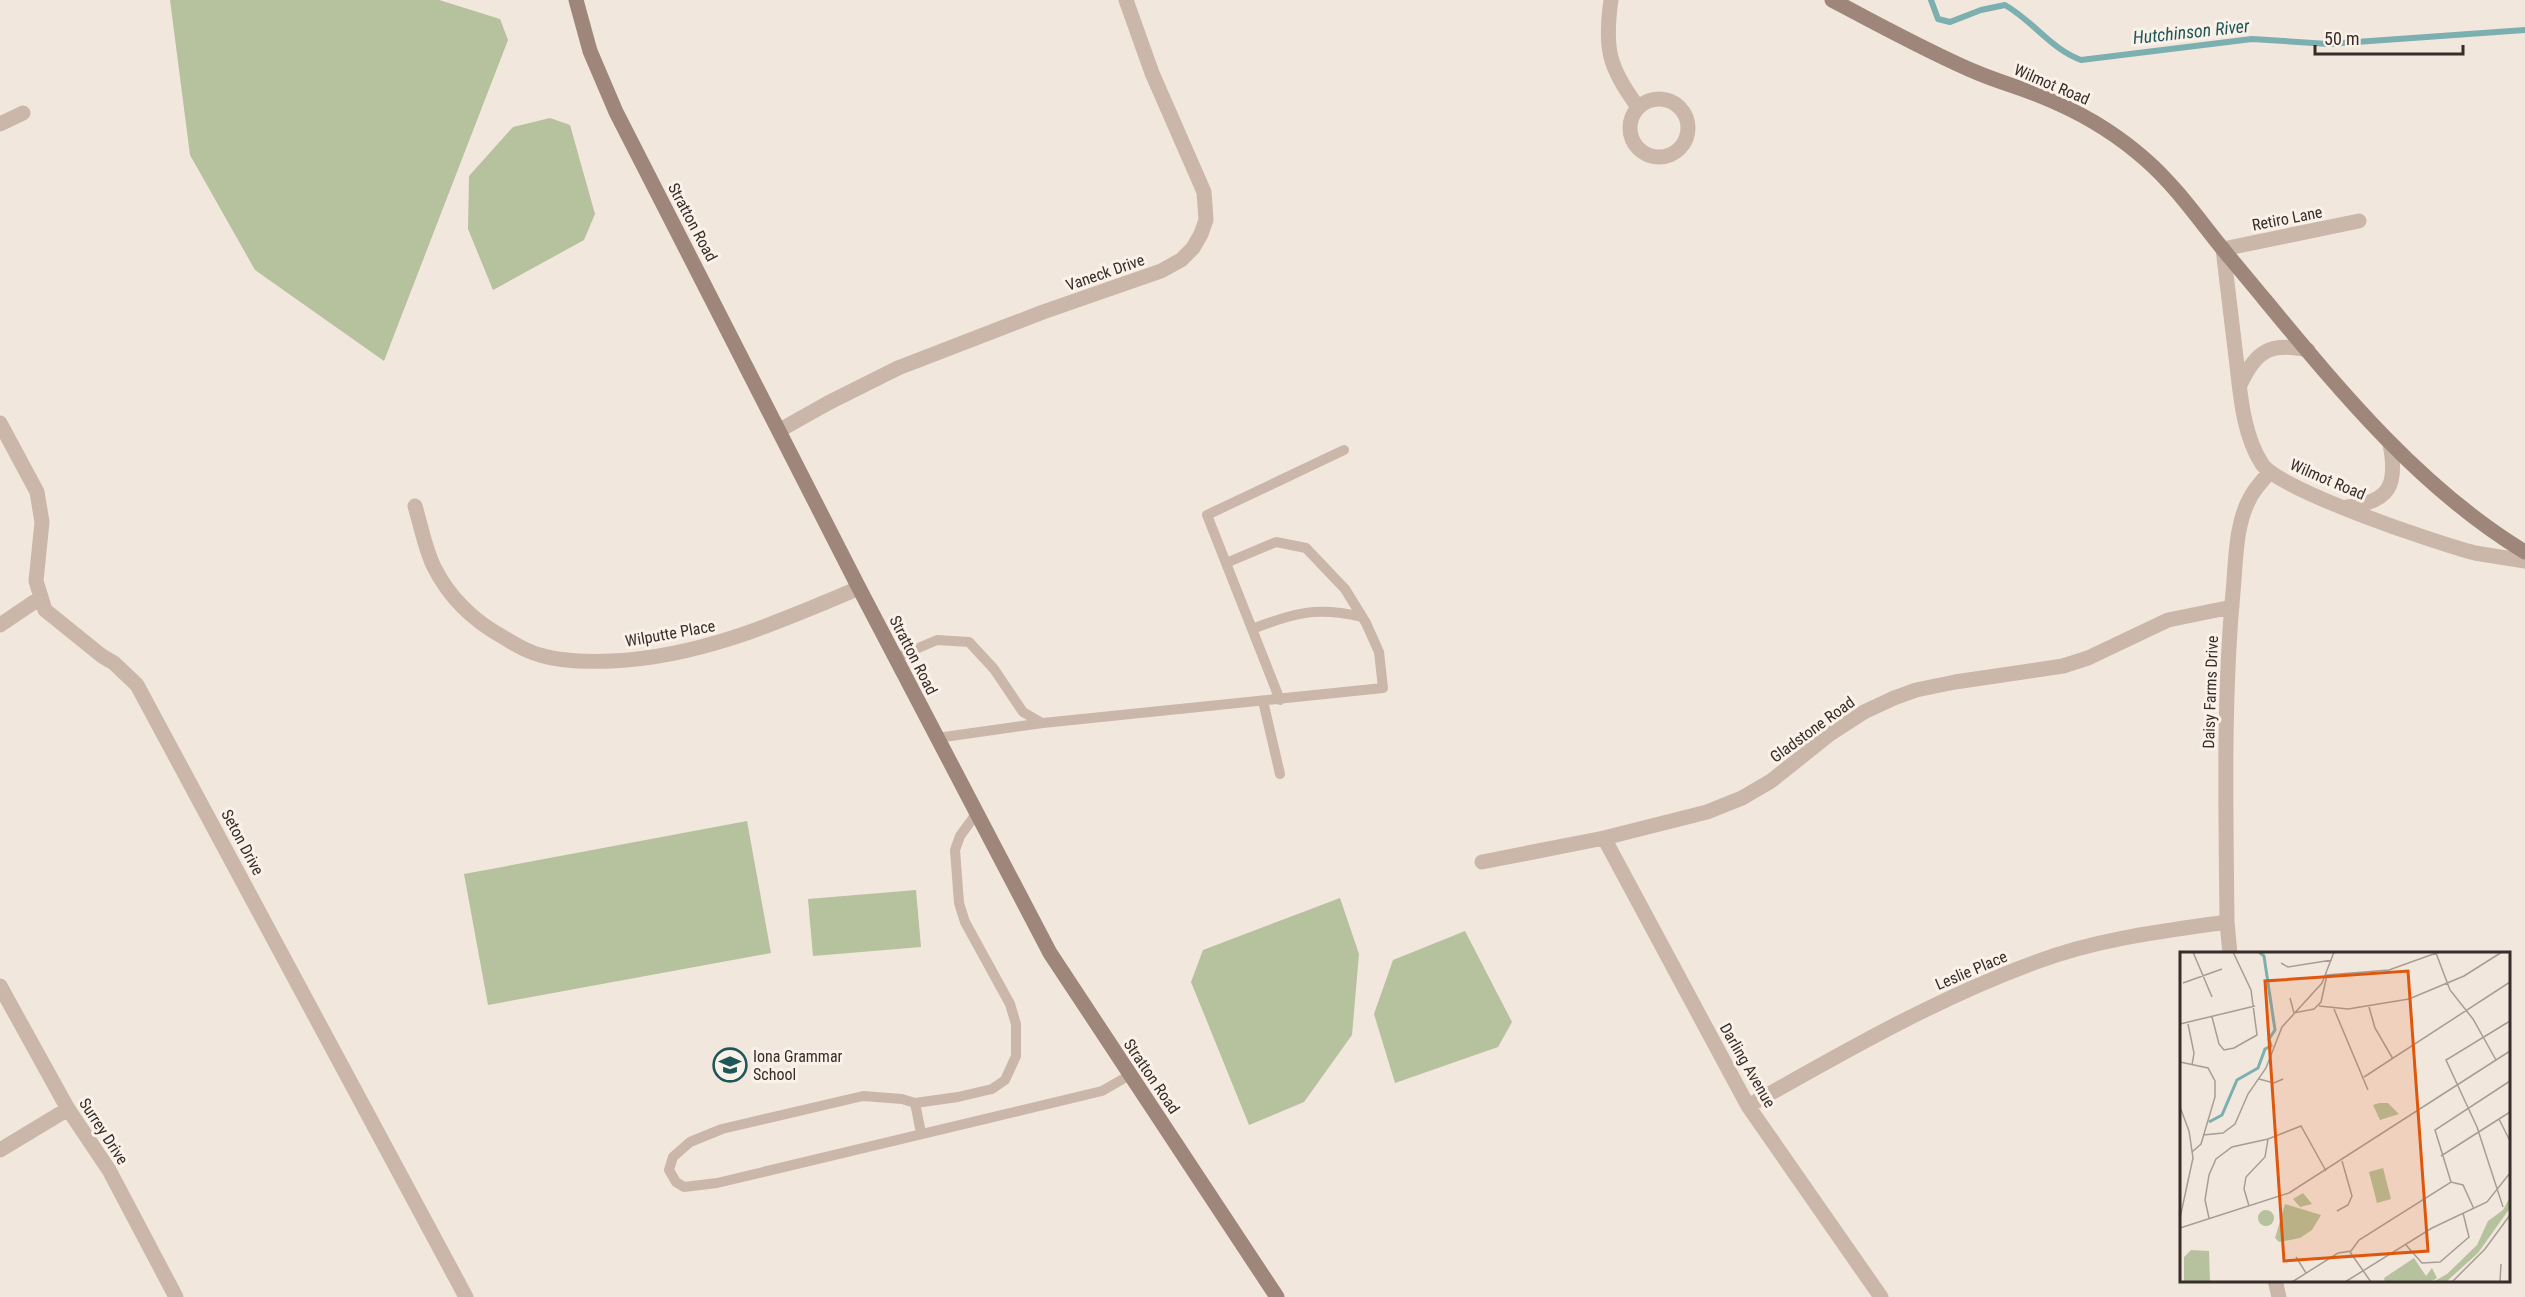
<svg xmlns="http://www.w3.org/2000/svg" width="2525" height="1297" viewBox="0 0 2525 1297" font-family="'Roboto Condensed',sans-serif">
<style>
.green{fill:#b6c19d}
.lines{fill:none;stroke-linecap:round;stroke-linejoin:round}
.stream{stroke:#7cafaf;stroke-width:6}
.lane{stroke:#cab7a9;stroke-width:10}
.street{stroke:#cab7a9;stroke-width:15}
.secondary{stroke:#9e867a;stroke-width:15}
.labels{text-anchor:middle;stroke-width:6;stroke-linejoin:round;paint-order:stroke}
.street-label{font-size:16px;fill:#372d29;stroke:#faf1e9}
.poi-label{font-size:16px;fill:#372d29;stroke:#faf1e9;text-anchor:start}
.water-label{font-size:18px;font-style:italic;fill:#1e5758;stroke:#faf1e9}
.inset-river{fill:none;stroke:#7cafaf;stroke-width:3}
.inset-road{fill:none;stroke:#a79d95;stroke-width:1.5}
.view{fill:#df570d;fill-opacity:0.15;stroke:#df570d;stroke-width:3}
.inset-edge{fill:none;stroke:#372d29;stroke-width:3}
</style>
<rect width="100%" height="100%" fill="#f2e7dd"/>
<path class="green" d="M170,0H439L500,19L508,40L384,361L255,270L190,155Z
M550,118L570,125L595,214L584,240L493,290L468,229L469,176L513,127Z
M747,821L771,953L488,1005L464,874Z
M916,890L921,947L813,956L808,899Z
M1340,898L1359,954L1352,1035L1304,1102L1249,1125L1191,982L1203,950Z
M1465,931L1512,1022L1498,1047L1395,1083L1374,1014L1393,960Z"/>
<g class="lines">
<path class="stream" d="M1931,0L1938,19L1950,22L1981,10L2005,5C2033,21 2051,49 2081,60L2252,39L2328,44L2525,30"/>
<path class="lane" d="M1252,629C1296,613 1315,606 1362,617
M895,658L937,640L969,642L994,669L1023,712L1042,723
M1280,700L1207,515L1344,450
M1263,701L1280,774
M937,738L1043,723L1383,688L1379,652L1366,623L1345,589L1306,548L1276,542L1226,563
M976,814L960,836L955,850L959,903L965,922L1010,1004L1016,1024V1056L1005,1080L992,1089L958,1097L915,1103L902,1099L863,1096L722,1129L690,1142L673,1157L669,1170L676,1182L684,1187L717,1183L1102,1091L1130,1075
M915,1103L921,1133"/>
<path class="street" d="M1611,0C1604,49 1609,68 1638,107
M1630 128a29 29 0 1 1 58 0a29 29 0 1 1-58 0Z
M0,124L23,113
M2359,221L2223,249C2227,282 2231,316 2235,349C2240,387 2241,431 2262,464C2279,490 2439,544 2475,553C2492,556 2508,558 2525,561
M2240,385C2256,350 2271,342 2308,350
M0,423L37,492L42,522L36,581L45,610L102,656L114,663L137,685L466,1297
M780,430L828,403L898,368L1043,312L1161,271L1181,260L1193,248L1201,234L1206,220L1204,192L1152,73L1126,0
M415,506C421,526 425,549 434,567C449,597 474,621 503,637C514,644 527,652 540,655C563,662 588,662 612,661C700,657 779,622 859,588
M2347,507C2390,502 2398,485 2390,444
M0,625L40,598
M1604,838L1748,1106L1881,1297
M1482,862L1604,838L1707,812L1742,798L1771,781L1830,734L1864,712L1894,698L1916,690L1955,682L2063,666L2088,658L2168,620L2232,607
M2230,954L2227,922C2226,812 2223,702 2233,592C2236,562 2235,525 2250,498C2254,489 2263,481 2269,472
M0,986L68,1109L109,1170L176,1297
M1748,1106C1842,1053 1935,999 2036,962C2097,939 2163,931 2227,922
M0,1150L68,1109
M2275,1280L2279,1297"/>
<path class="secondary" d="M576,0L590,51L616,112L859,588L1050,953L1277,1297
M1832,0C1880,25 1928,52 1978,73C2004,84 2033,91 2059,104C2090,118 2120,137 2146,160C2179,189 2203,226 2231,259C2320,365 2406,480 2525,552"/>
</g>
<defs>
<symbol id="school-ring" viewBox="-11 -11 22 22"><circle r="9.5" fill="#faf1e9" stroke="#1e5758" stroke-width="1.5"/><path d="M0-5L7-2L0 1L-7-2ZM-4 1L0 2.5L4 1V4Q0 6-4 4Z" fill="#1e5758"/></symbol>
</defs>
<g fill-rule="evenodd">
<use href="#school-ring" x="711" y="1046" width="38" height="38"/>
</g>
<g class="labels">
<g class="street-label">
<text transform="translate(2052 84) rotate(23)" y="6">Wilmot Road</text>
<text transform="translate(2287 218) rotate(-11)" y="6">Retiro Lane</text>
<text transform="translate(693 222) rotate(62)" y="6">Stratton Road</text>
<text transform="translate(1105 272) rotate(-19)" y="6">Vaneck Drive</text>
<text transform="translate(2328 479) rotate(23)" y="6">Wilmot Road</text>
<text transform="translate(670 633) rotate(-10)" y="6">Wilputte Place</text>
<text transform="translate(914 655) rotate(63)" y="6">Stratton Road</text>
<text transform="translate(2210 692) rotate(-88)" y="6">Daisy Farms Drive</text>
<text transform="translate(1812 729) rotate(-36)" y="6">Gladstone Road</text>
<text transform="translate(243 842) rotate(62)" y="6">Seton Drive</text>
<text transform="translate(1971 970) rotate(-23)" y="6">Leslie Place</text>
<text transform="translate(1748 1065) rotate(60)" y="6">Darling Avenue</text>
<text transform="translate(1152 1076) rotate(56)" y="6">Stratton Road</text>
<text transform="translate(104 1131) rotate(57)" y="6">Surrey Drive</text>
</g>
<g class="poi-label">
<text x="753" y="1062">Iona Grammar<tspan x="753" dy="18">School</tspan></text>
</g>
<g class="water-label">
<text transform="translate(2191 32) rotate(-6)" y="6">Hutchinson River</text>
</g>
</g>
<g transform="translate(2180 952)">
<rect width="330" height="330" fill="#f2e7dd"/>
<path d="M199,151H208L219,162L200,168L193,153ZM203,216L211,247L197,251L189,220ZM123,241L132,252L120,255L113,247ZM330,245V256L298,301L266,330H253L267,322L297,293L308,269L323,258ZM105,252L141,263L132,278L120,286L99,290L95,286ZM78 266a8 8 0 1 1 16 0a8 8 0 1 1-16 0ZM11,298L29,299L30,330H4V305ZM234,306L246,324L252,316L257,326L250,330H205L204,326Z" fill="#b6c19d"/>
<path class="inset-river" d="M29,170L42,163L57,128L78,116L85,97L91,94L89,87L95,78L84,4L79,0"/>
<path class="inset-road" d="M13,0L32,45M256,1L270,38L293,67L316,108M101,11L108,15L152,8M3,31L42,17M110,46L114,61L134,57L141,50L147,23L209,18L259,0M139,54L168,57L229,47L284,24L322,0M189,55L195,76L213,107M154,57L188,138M32,65L39,92L44,98L54,96L77,83L71,38L53,0M0,72L75,54M8,72L14,101L12,113M0,110L28,116L35,129V145L21,192L12,200M184,125L330,30M79,127L94,131L103,127M0,155L9,179L13,206L0,266M319,167L330,189M23,183L43,181L55,172L68,142L86,116L102,75L142,31L154,0M261,204L330,160M271,230L255,178L330,129M69,254L64,237L66,225L85,205L88,187M323,255L297,175L266,108L330,69M157,259L168,253L172,244L162,209M29,266L25,248L29,223L36,207L52,195L88,187L121,174L146,219M0,276L109,241L330,99M226,293L242,311L260,310L289,285L283,261M170,300L191,330M116,305L126,321M112,330L158,301L171,299L179,288L271,230L283,233L294,257M165,330L252,276L307,250L330,221M272,330L305,297L330,263M320,330L321,312"/>
<path class="view" d="M228,19L248,299L104,309L85,29Z"/>
<rect width="330" height="330" class="inset-edge"/>
</g>
<path d="M2315 45v9h148v-9" fill="none" stroke="#372d29" stroke-width="3"/>
<text x="2324" y="45" font-size="18" fill="#372d29" stroke="#faf1e9" stroke-width="4.5" paint-order="stroke">50 m</text>
</svg>
